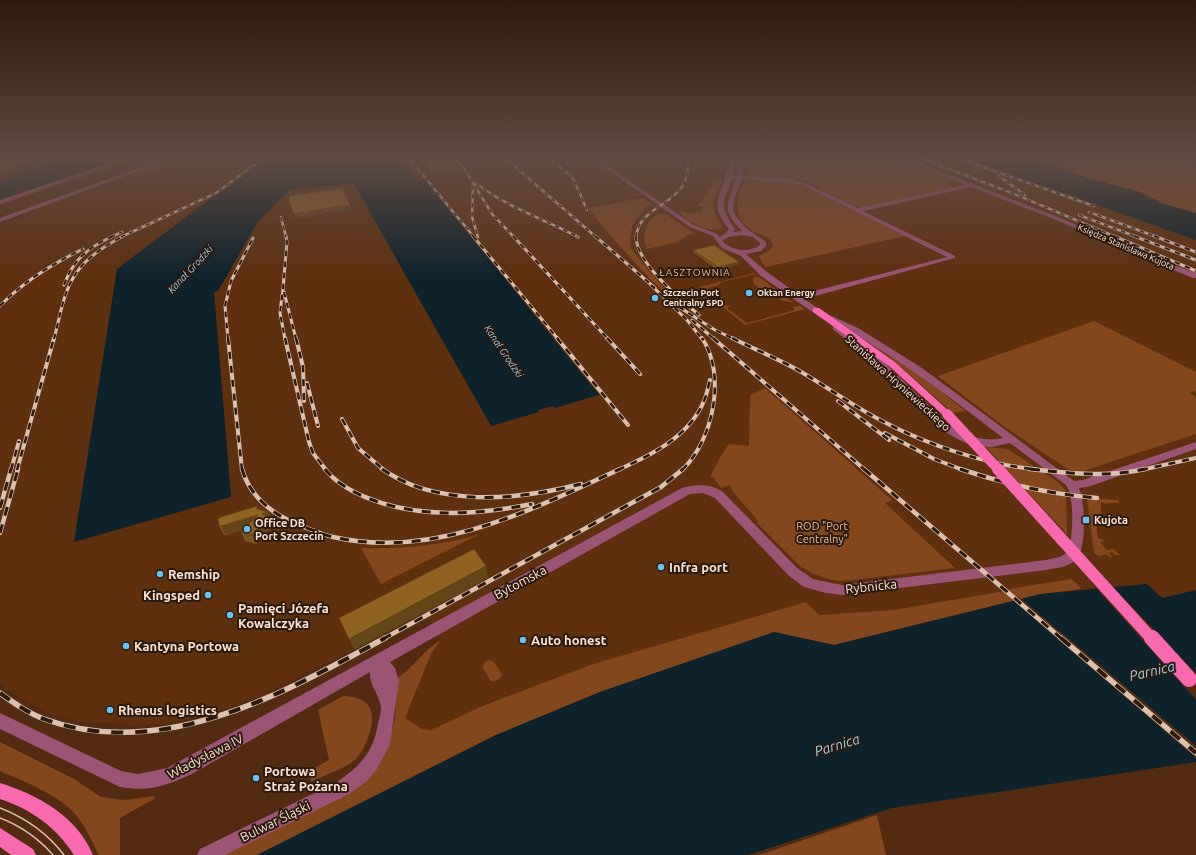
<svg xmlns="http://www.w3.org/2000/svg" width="1196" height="855" viewBox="0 0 1196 855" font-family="Ubuntu,sans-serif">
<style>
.built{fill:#5e300e}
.green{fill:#83471d}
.water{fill:#0e222c}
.pier{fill:#532b10}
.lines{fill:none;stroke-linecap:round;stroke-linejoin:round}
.stream{stroke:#0e222c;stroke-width:1.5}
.minor{fill:#9a5474;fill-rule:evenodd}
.major{fill:#f969b0;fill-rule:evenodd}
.tram{stroke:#ddc1af;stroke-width:1.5}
.rail-far4-casing{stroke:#ddc1af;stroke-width:2.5}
.rail-far3-casing{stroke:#ddc1af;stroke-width:3}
.rail-far2-casing{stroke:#ddc1af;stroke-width:4}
.rail-far1-casing{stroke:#ddc1af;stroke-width:4.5}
.rail-casing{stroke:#ddc1af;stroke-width:5.5}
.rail-far4{stroke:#2c190e;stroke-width:1.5;stroke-dasharray:4.5;stroke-linecap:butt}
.rail-far3{stroke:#2c190e;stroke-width:2;stroke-dasharray:5.5;stroke-linecap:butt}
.rail-far2{stroke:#2c190e;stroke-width:2.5;stroke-dasharray:7;stroke-linecap:butt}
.rail-far1{stroke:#2c190e;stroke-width:3;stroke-dasharray:9;stroke-linecap:butt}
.rail{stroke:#2c190e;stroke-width:4;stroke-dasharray:12;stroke-linecap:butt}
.major-bridge-far2{stroke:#f969b0;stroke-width:10}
.major-bridge-far1{stroke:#f969b0;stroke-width:12}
.major-bridge{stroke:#f969b0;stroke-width:16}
.wall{fill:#7b551d}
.shaded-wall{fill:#644518}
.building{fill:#8f6322;stroke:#644518}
.poi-dot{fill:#69c3f1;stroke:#2c190e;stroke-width:1.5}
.labels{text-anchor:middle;stroke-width:4;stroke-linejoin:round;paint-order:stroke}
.far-street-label{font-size:9px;fill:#fee4d4;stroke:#2c190e}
.far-poi-label{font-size:9px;font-weight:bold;fill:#fee4d4;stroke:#2c190e;text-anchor:start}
.far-water-label{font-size:10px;font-style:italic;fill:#95d2f3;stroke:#2c190e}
.far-neighbourhood-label{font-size:10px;letter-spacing:1px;fill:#e9b89a;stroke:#2c190e}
.street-label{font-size:11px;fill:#fee4d4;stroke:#2c190e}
.poi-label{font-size:11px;font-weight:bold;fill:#fee4d4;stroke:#2c190e;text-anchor:start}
.park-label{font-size:11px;fill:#f2bb9b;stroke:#2c190e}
.near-poi-label{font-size:13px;font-weight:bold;fill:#fee4d4;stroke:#2c190e;text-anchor:start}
.near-street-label{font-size:13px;fill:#fee4d4;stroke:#2c190e}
.near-water-label{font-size:14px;font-style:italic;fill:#95d2f3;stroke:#2c190e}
</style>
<rect width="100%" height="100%" fill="#532b10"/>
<path class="built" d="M180,157H268L224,191L218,193L117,269L74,542L231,497L214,292L218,291L259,220L291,189L354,184L491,426L539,412L538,410L553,406L555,408L599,394L425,180L418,181L400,157H962L1196,240V590L1162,598L1147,584L1081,589L1072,580L1020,587L999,592L893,610L819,615L806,602L593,664L480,707L427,732L404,721L430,655L441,640L425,613L263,695L219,711L170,723L133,726L109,723H90L72,720L50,714L16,695L0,683V226L39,212L32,210L130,175L139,176L185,159Z"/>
<path class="green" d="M0,157H39L0,172Z
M178,157L185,158L139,176L130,175Z
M746,157H894L958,181L948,184L955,187L861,207C841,204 825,188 806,182C788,177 769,179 750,176L746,174Z
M1025,157H1196V213L1164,204L1137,191L1087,178Z
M119,163L121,164L0,205V204Z
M717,177L723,179C711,207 708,200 722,227C714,236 685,221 679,212L683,211L689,214L701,211L704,207L698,206L715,180H710V179Z
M747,180L781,181L801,185L905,236L766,267L762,262L759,256L770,250L773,246C771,234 758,236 751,230C733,218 735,195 747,180Z
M643,198L653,205L647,206L636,219L632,226L630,241L631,249L668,293L666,294L649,278L602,226L589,208Z
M660,214H666L695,234L686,236L678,242L647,249C641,237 646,217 660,214Z
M754,273L756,274L721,282L719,285L708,288L714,293L711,295L726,306H731L727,308L747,323L795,310L793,307L800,306L805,309L745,325L699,287Z
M755,277H759L794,303L779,300L782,299L772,292H765L754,284L753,279Z
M1094,321L1196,372V391L1189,393L1196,397V434L1083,471L1069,470L1002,425L938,376Z
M854,332C893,356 930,381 965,411L953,413L892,359Z
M765,388L892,500L885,503L955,568L853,580L839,581L828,579L814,574L801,567L757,523L759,522L735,494L729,485L721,488L713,477H710L719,459L729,444L749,446L750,395Z
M986,447L1008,449L1059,483L1066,491L1067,534Z
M1087,498L1119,500V503H1108L1107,504L1101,502V511L1104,523L1096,521L1098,538L1106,541L1100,542L1107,550L1114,549L1120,555H1114L1112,552L1109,553L1112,557L1110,558L1107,554L1098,556L1094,553Z
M480,534L381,584L361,548C401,549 440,546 480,534Z
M1072,579L1081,589L1041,594L834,645L774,632L600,692L496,735L257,855H222L339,797L390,738L395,717L398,677C415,667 423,650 441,640L431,654L405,718L422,729L431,730L480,707L593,664L806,602L819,615L893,610L999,592L1020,587Z
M489,660L494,662L502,674C501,679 496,682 491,681L482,667L485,662Z
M343,696C370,697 377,710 369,735C366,743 362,753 356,759C345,769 324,775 311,782L309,771L329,760L318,710Z
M0,742L74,779L101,797L125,800L155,796L154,799L120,818V855H99C92,841 85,826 75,814C59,795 23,781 0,771Z
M877,815L886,855H759Z"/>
<path class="water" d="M62,157H129L0,201V182L39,164Z
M268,157H400L418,181L425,180L599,395L555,408L553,406L538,410L539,412L491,426L354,184L291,189L259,220L218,291L214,292L231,497L74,542L117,269L218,193L225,190Z
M962,157H1025L1048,162L1087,178L1137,191L1164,204L1196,213V240Z
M1147,584L1162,598L1196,590V762L892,808L748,855H257L496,735L600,692L774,632L834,645L1041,594Z"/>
<path class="pier" d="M99,157H108L119,161L0,200L23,192L20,190L10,193L18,190L15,188L6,191L24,185L17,188L20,189L29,186L22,189L26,191L68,177L64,175L55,178L62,175L59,174L51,176L68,170L61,173L64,174L73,172L66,174L70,176L107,163L104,162L96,164L102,162L99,160L91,163L98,161L95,159Z
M1111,585L1196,673V700L1095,587Z
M1019,597L1196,746V758L1011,599Z"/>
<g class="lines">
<path class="stream" d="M1174,157L1196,163"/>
<path class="minor" d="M100,157C106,157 114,160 119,160C125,159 129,157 135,157L0,204V200L113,162Z
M169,157H177L0,222V218Z
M589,157H595L694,225L717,234L720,237L726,233L729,229C725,224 721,219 719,213C713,198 730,176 729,157H735L733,176H737V157H743V176L790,179L806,183L858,208L965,185L897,157H904L1063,219L1138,252L1196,273V278H1193L1134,254L1059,221L971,187L863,211L955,256V258L804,299L825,313L858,328L922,368L1074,481L1083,480L1196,442V449L1088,487L1079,488C1085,502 1087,546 1077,558C1071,567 1056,568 1046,570L842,595L826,593L804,587L789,576L715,498L703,493L690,494L390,662L395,668L399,681L390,744L377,769L367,781L349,794L225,855H197L200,849L337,782C360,766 374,752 378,723C379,719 381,713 381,708C380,695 369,686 370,672L192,774C164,786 151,792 120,787L0,729V713L121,771L138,774L167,768L682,488C697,484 710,484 723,492L797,568L813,579L842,585L1046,560L1060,557L1068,552C1073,537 1075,498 1066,485L1010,443C1004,444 998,446 992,447C947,449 915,403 886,375C870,358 851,344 833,329V325H839L885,363L949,425C967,436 982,442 1003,438C946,394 889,351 825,318H821L761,276L741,256L722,248L713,236L690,227ZM732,179H736C728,205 720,208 742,231L733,232L735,229C719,206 722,204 732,179ZM742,179L790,183L802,185L947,257L799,295L767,272L746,254L761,251L766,246V242L746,228L735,215L733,209L734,199ZM741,235L753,237L760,243V245C749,253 733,251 723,242V240L729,237Z"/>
<path class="major" d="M813,308H819L895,362L950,412L952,414L950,416H944L889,366L813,312Z
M0,783C38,795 77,816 93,855H74C56,827 31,809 0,799Z
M0,828L33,849L36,855H11L0,847Z"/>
<path class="tram" d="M0,808C26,818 47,833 64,855
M0,818C21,826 38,838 53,855"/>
<defs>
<path id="rail-far4" d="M408,157L474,237
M454,157L464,168L492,214L514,237
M504,157L596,237
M548,157L573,178L587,210
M907,157L923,164
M918,157L1012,193L1116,237
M954,157L1094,206
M999,176L1025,195
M476,183C506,207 544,219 578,237
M473,185L472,217L478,237
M1089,212L1157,237
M1079,215L1137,237
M281,217L286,237
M111,237L122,232
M121,237L216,193L265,157
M636,237C639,210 668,207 682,187C688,178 688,168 689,157"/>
<path id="rail-far3" d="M473,236L558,339
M513,236L608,339
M577,236L578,237
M595,236L655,288
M636,236C636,263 680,299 699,315
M1114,236L1196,271
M1134,236L1196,260
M1154,236L1196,252
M64,285C74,258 88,248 113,236
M651,285L687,320L702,339
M284,292L296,339
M282,295L280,313L285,339
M282,300L287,242L286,236
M0,306C24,281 52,264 83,249
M679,307L715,330L734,339
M692,320L714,339
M54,339C60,317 63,291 77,272C88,256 107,245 123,236
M228,339L225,306L231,281L253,238"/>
<path id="rail-far2" d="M228,338L242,470
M285,338L309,442L313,453L326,470
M296,338L303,367L304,401
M557,338L628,425
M607,338L640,374
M713,338L865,470
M732,338C756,350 781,360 803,373C830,389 856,408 884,422C930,446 988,465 1040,470
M307,383L318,426
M838,401L889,440
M342,419L358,448L384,470
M885,433L934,459L963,470
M11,470L19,441
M17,470L54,338
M618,470C651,455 689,437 704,401C707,394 708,387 710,380
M682,470C713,441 727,375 702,338
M1141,470L1196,458"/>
<path id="rail-far1" d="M242,469C251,500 278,518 307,528C315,531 324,535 333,537C434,560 531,510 620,469
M325,469C335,482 351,491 365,497C418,519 477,515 532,504
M382,469C391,475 402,481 412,485C466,505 526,498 581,484
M864,469L1062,639
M960,469C1005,484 1050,494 1097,498
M1030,469C1068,473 1107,478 1145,469
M0,508L11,469
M0,533L18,469
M383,639L661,487L683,469"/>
<path id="rail" d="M1061,638L1196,753
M0,693C14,703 28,713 44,719C163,762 284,693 385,638"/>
</defs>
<use href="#rail-far4" class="rail-far4-casing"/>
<use href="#rail-far3" class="rail-far3-casing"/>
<use href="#rail-far2" class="rail-far2-casing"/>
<use href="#rail-far1" class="rail-far1-casing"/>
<use href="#rail" class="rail-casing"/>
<use href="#rail-far4" class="rail-far4"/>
<use href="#rail-far3" class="rail-far3"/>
<use href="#rail-far2" class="rail-far2"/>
<use href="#rail-far1" class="rail-far1"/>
<use href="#rail" class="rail"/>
<path class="major-bridge-far2" d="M947,414L999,470"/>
<path class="major-bridge-far1" d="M998,469L1152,639"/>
<path class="major-bridge" d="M1152,638L1189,679"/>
</g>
<path class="wall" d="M418,157H450L459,170L432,174Z
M693,250L739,264L718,270L693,252Z
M258,509L273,520L274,525L256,544L245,541L241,532L243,530L226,535H224L219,526Z"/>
<path class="shaded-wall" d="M458,166L459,170L432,174V170Z
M350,205L352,209L312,215L313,217L305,218L304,214L311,211Z
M304,212L305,217L295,218L294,214Z
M739,262V264L718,270V267Z
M269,512L274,525L256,544L252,535L262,514Z
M258,515L262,524L226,535L221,526Z
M486,566L488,578L354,650L349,639Z"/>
<path class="building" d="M421,157H450L458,166L432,170Z
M342,188L350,205L311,211V212L304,214V212L294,214L289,202V196L303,193V194Z
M714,245L739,262L718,267L693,250Z
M257,506V509L269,512L262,514L270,516L252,535L241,532L258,515L221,526H219L218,519L221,517Z
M474,549L486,566L349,639L339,618Z"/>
<linearGradient id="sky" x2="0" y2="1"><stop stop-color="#2e1809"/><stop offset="0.57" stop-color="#604a42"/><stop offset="1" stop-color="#604a42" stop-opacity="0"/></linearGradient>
<rect width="1196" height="277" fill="url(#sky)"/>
<g class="poi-dot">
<circle cx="749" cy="293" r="4"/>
<circle cx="655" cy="298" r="4"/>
<rect x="1082" y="516" width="8" height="8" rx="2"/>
<circle cx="247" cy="529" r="4"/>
<circle cx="661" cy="567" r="4"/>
<circle cx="160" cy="574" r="4"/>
<circle cx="208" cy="595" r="4"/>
<circle cx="230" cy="615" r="4"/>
<circle cx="523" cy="640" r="4"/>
<circle cx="126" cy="646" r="4"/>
<circle cx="110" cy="710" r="4"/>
<circle cx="256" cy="778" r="4"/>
</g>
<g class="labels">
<g class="far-street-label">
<text transform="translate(1126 247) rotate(23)" y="3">Księdza Stanisława Kujota</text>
</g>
<g class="far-poi-label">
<text x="663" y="296">Szczecin Port<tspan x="663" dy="10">Centralny SPD</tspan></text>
<text x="757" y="296">Oktan Energy</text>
</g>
<g class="far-water-label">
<text transform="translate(190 269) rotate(-47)" y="4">Kanał Grodzki</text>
<text transform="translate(504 351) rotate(56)" y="4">Kanał Grodzki</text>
</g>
<g class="far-neighbourhood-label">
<text x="695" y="276">ŁASZTOWNIA</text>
</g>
<g class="street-label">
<text transform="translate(898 383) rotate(42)" y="4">Stanisława Hryniewieckiego</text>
</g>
<g class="poi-label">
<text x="1094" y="524">Kujota</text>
<text x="255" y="527">Office DB<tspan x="255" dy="13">Port Szczecin</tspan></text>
</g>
<g class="park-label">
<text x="822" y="530">ROD "Port<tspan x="822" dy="13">Centralny"</tspan></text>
</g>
<g class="near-poi-label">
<text x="669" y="572">Infra port</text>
<text x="168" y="579">Remship</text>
<text x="200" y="600" text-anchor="end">Kingsped</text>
<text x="238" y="613">Pamięci Józefa<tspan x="238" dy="15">Kowalczyka</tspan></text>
<text x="531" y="645">Auto honest</text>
<text x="134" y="651">Kantyna Portowa</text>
<text x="118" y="715">Rhenus logistics</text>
<text x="264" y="776">Portowa<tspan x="264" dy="15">Straż Pożarna</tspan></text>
</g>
<g class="near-street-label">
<text transform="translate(520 582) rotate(-28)" y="5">Bytomska</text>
<text transform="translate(871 586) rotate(-6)" y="5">Rybnicka</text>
<text transform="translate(205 756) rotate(-27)" y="5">Władysława IV</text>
<text transform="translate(275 821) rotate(-26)" y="5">Bulwar Śląski</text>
</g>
<g class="near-water-label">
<text transform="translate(1152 671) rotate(-13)" y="5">Parnica</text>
<text transform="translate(837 745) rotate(-17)" y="5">Parnica</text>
</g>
</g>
</svg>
